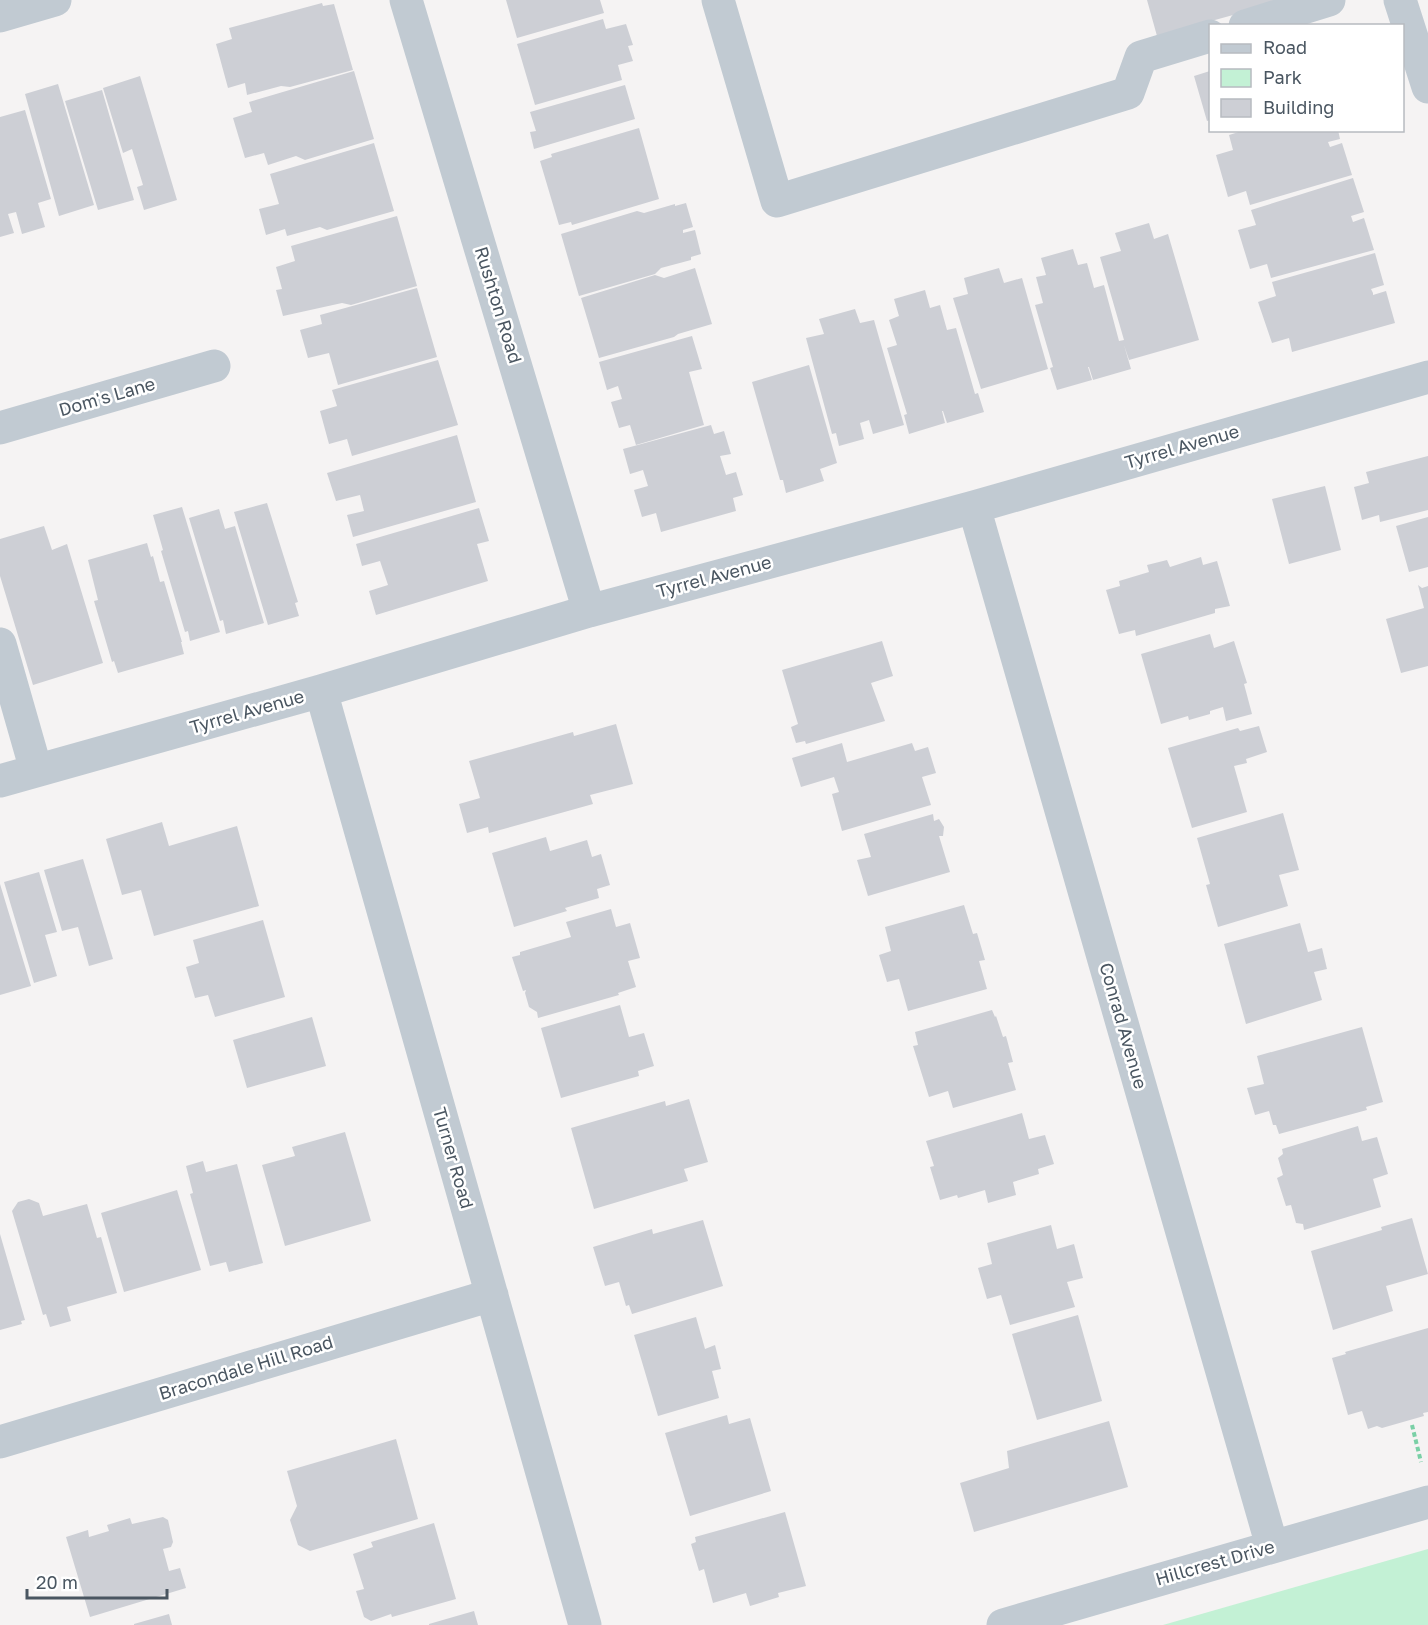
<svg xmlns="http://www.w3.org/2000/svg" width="1428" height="1625" viewBox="0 0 1428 1625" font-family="'Golos Text',sans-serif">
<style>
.green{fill:#c3f1d5}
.building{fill:#cdcfd5}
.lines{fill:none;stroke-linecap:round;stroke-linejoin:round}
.path{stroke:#7ad0a6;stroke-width:4;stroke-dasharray:4.5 3;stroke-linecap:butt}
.minor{stroke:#c1cad2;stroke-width:33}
.labels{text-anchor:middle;stroke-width:5;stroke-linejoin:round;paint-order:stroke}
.street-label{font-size:18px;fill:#4a5661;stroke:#fff}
</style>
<rect width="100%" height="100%" fill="#f5f3f3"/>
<path class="green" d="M1428,1549V1625H1163Z"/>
<path class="building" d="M506,0H600L604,13L517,38Z
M1147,0H1284V1L1157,36Z
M322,3L323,6L334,4L353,70L290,87L281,86L247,95L245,83L228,88L216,44L232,39L229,28Z
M603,19L606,29L626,24L633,45L628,46L633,61L618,65L622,80L535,105L517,44Z
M354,71L374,139L305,160L296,156L268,165L264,153L245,158L233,118L252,112L249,102Z
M1210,71V120L1207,121L1194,76Z
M140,76L177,200L144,210L137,187L143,185L132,149L123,153L103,88Z
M58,84L94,205L59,216L25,94Z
M625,85L635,119L534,149L530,132L536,131L530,112Z
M102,90L134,200L98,210L65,101Z
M25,110L51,199L38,203L45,227L22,234L16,212L8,214L14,233L0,237V117Z
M639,128L659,199L572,225L571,222L559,225L540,161L552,157L551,154Z
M1245,130H1338L1340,139L1328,142L1330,147L1342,143L1352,175L1250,205L1246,191L1228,197L1216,155L1233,150L1229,135Z
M374,143L394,211L327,230L320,227L287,236L285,229L266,235L259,209L279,204L270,174Z
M1353,178L1364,212L1351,216L1353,222L1364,218L1374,250L1271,278L1267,264L1250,269L1238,230L1256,225L1251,210Z
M686,203L693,227L683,230V233L695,230L701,254L691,257V260L661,268L655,274L579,296L561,234L637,211L644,213L675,204V206Z
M397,216L417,286L351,305L342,303L283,316L276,290L282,289L276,267L295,261L291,246Z
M1149,223L1154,239L1168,234L1199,340L1129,360L1124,345L1131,369L1093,380L1089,367H1088L1092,380L1057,390L1050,368L1053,367L1035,305L1043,303L1036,277L1046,275L1041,258L1073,249L1078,265L1087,263L1094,288L1104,285L1119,341L1124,340L1100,257L1121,251L1115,233Z
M1375,253L1384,285L1371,289L1373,293V295L1386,291L1395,323L1292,352L1289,338L1272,343L1258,302L1276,296L1272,282Z
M695,268L712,324L678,334L674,337L599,358L581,298L655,275L664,278Z
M999,268L1004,283L1022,278L1048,369L981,389L953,298L968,294L964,278Z
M417,288L437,357L338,385L329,353L308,358L300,330L322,324L320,315Z
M925,290L930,308L940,305L947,330L956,328L975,394L978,393L984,412L947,423L943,411H942L945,423L909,434L904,415L907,414L887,348L897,345L889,320L899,316L894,299Z
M855,309L860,323L874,320L904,425L873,434L869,420L860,423L864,439L839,446L836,433L832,434L806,338L824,334L819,319Z
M692,336L702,369L689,372L704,425L636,445L630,425L619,428L611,402L622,399L618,386L607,390L599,362Z
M438,360L458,425L352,456L347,439L329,444L320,411L337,406L332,390Z
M809,365L837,463L820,469L824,481L786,493L783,480H780L752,382Z
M711,425L714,434L724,431L731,454L720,456L726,475L736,472L743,495L733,498L736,511L661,532L656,513L642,517L634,490L648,486L643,470L630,474L623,449Z
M457,435L476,502L353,537L347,515L364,511L360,495L336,501L327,473Z
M1428,456V510L1380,522L1379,515L1362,520L1354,487L1369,483L1366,472Z
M1325,486L1341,550L1289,564L1272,499Z
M267,503L298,602L295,603L299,616L268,625L234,512Z
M182,507L220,632L190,641L188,631L185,632L161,551L163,550L153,515Z
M479,508L489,541L477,544L488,581L376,615L369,591L388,585L380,561L362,566L356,544Z
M219,509L225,529L235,526L264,623L226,634L223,620L220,621L189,518Z
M1428,517V567L1409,572L1396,526Z
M44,526L52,550L67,544L103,663L33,685L0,576V539Z
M147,543L151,557L153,556L160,582L164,581L182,642H181L184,654L118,673L114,661L112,662L94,601L98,600L88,560Z
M1201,557L1203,565L1217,561L1230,606L1215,609V613L1136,636L1135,630L1119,634L1106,590L1120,586L1119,581L1149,572L1147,565L1167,560L1170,567Z
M1418,585L1422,588L1428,586V666L1401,673L1386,619L1424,608Z
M1210,634L1214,648L1234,641L1247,683L1244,684L1252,714L1226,721L1223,707L1210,711V714L1189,720L1188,716L1161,724L1141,654Z
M882,641L893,676L871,683L885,721L806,744L805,741L796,743L791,727L798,724L782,670Z
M616,724L633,784L590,795L593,804L489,833L488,827L467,833L459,804L480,798L469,761L573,732L574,736Z
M1259,726L1267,752L1246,759L1247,763L1234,766L1247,812L1192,828L1168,748L1238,728L1240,731Z
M842,743L847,762L912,743L915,751L928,747L936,773L922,777L931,805L842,831L832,794L839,792L834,777L801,787L792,758Z
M1283,813L1299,870L1279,875L1288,906L1218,927L1206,885L1210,884L1197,838Z
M933,814L934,821L939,819L944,827L943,836H939L950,872L868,896L857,860L871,857L864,834Z
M162,822L169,846L237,826L259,906L154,936L141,890L122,895L106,839Z
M546,837L550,851L587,840L592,857L601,854L610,885L597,889L599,898L565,908L567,911L514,927L492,853Z
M83,859L113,959L89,966L78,927L62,931L44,870Z
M39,872L57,932L45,935L57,976L34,983L4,882Z
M0,884L31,986L0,995Z
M964,905L973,934L977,933L985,960L979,961L987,989L908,1011L899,979L887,982L879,955L891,951L885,927Z
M611,909L616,927L630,923L640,958L628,961L636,987L618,993L619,995L538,1018L537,1012L529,1007L525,993L526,990L523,991L512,957L520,955V952L571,937L566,922Z
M263,920L285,997L215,1017L208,995L195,998L186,967L199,963L193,940Z
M1300,923L1308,952L1322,948L1327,969L1314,972L1322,1000L1246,1024L1224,944Z
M620,1005L629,1037L644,1033L654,1066L638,1071L639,1076L561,1098L541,1028Z
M992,1010L995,1017L996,1016L1003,1037L1006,1036L1013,1062L1008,1063L1016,1090L953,1108L948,1091L929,1097L913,1046L918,1045L915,1032Z
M312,1017L326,1066L247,1088L233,1040Z
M1362,1027L1383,1102L1366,1107L1367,1110L1279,1134L1276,1125H1273L1269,1111L1255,1115L1247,1088L1264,1084L1257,1056Z
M689,1099L708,1162L684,1169L688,1181L594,1209L571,1128L665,1101L666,1106Z
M1022,1113L1029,1139L1045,1135L1054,1164L1038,1169L1039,1174L1013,1182L1016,1195L988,1203L985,1190L958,1198L957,1195L940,1200L930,1167L934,1166L926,1141Z
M1358,1126L1362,1141L1377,1137L1388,1174L1373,1179L1381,1207L1304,1230L1303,1224L1296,1223L1291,1205L1286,1206L1277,1178L1283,1175L1278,1158L1283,1154L1282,1149Z
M345,1132L371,1221L285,1246L262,1165L295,1156L292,1147Z
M203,1161L206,1172L237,1164L263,1263L229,1272L226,1262L210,1266L190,1194L193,1193L186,1166Z
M177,1190L201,1270L124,1292L101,1213Z
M29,1199L39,1203L43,1216L87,1204L97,1238L101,1237L117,1293L67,1307L71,1321L50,1327L46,1314L43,1315L12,1211L18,1202Z
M1412,1218L1428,1274L1386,1286L1393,1311L1333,1330L1311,1251L1382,1230L1381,1227Z
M703,1220L723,1286L632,1314L629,1305L626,1306L619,1282L605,1286L593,1247L652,1229L653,1234Z
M1051,1225L1057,1249L1074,1244L1083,1278L1067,1282L1075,1307L1010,1325L1001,1295L987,1299L978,1268L992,1264L987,1243Z
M0,1234L25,1320L21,1321L22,1324L0,1330Z
M1078,1315L1102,1401L1037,1420L1012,1334Z
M696,1317L705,1349L715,1345L721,1369L712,1371L719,1398L658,1416L634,1335Z
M1428,1328V1412L1423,1413L1424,1416L1382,1428L1377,1426L1368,1429L1362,1411L1348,1415L1332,1358L1346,1354L1345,1352Z
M727,1415L729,1424L750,1418L771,1491L690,1516L665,1433Z
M1109,1421L1128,1487L974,1532L960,1483L1009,1468L1007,1451Z
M396,1439L418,1519L310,1551L298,1545L290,1520L297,1506L287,1471Z
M785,1512L806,1586L778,1593L779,1597L750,1606L746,1593L713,1603L704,1569L699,1571L691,1544L696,1542L695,1537Z
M163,1517L168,1520L173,1542L171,1547L163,1549L169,1571L180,1568L186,1588L90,1617L66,1537L88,1530L89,1537L109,1531L107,1525L130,1518L132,1524Z
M434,1523L456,1599L392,1617L391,1614L371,1621L364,1617L356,1591L364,1589L353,1554L373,1547L371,1542Z
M474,1611L478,1625H429V1624Z
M169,1614L172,1625H134V1624Z"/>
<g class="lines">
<path class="path" d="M1412,1425L1421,1462"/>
<path class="minor" d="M406,0L589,611
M718,0L777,201L1128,93L1141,57L1210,36
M1400,0L1428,87
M0,16L55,0
M1245,26L1329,0
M0,428L214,366
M974,507L1272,1546
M0,644L36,770
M321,691L585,1625
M0,781L321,691L589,611L974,507L1428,377
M0,1442L492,1295
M1003,1625L1428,1502"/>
</g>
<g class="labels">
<g class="street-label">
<text transform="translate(498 305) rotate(73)" y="6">Rushton Road</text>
<text transform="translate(107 397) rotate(-16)" y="6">Dom's Lane</text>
<text transform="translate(1182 447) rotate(-16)" y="6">Tyrrel Avenue</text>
<text transform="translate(714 577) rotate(-15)" y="6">Tyrrel Avenue</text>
<text transform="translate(247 712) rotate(-16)" y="6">Tyrrel Avenue</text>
<text transform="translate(1123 1026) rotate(74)" y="6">Conrad Avenue</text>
<text transform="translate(453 1158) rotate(74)" y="6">Turner Road</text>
<text transform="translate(246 1368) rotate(-17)" y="6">Bracondale Hill Road</text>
<text transform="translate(1215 1563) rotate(-16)" y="6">Hillcrest Drive</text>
</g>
</g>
<rect x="1209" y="24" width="195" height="108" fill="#ffffff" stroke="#b7bbc0" stroke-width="1.5"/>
<rect x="1221" y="44" width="30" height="9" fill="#c1cad2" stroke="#b7bbc0" stroke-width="1.5"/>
<text x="1263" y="54" font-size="18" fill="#4a5661">Road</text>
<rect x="1221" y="69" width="30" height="18" fill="#c3f1d5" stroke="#b7bbc0" stroke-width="1.5"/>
<text x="1263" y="84" font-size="18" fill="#4a5661">Park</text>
<rect x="1221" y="99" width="30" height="18" fill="#cdcfd5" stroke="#b7bbc0" stroke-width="1.5"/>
<text x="1263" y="114" font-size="18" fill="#4a5661">Building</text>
<path d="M27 1589v9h140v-9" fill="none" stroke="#4a5661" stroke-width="3"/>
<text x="36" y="1589" font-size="18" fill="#4a5661" stroke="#ffffff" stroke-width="4.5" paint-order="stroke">20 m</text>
</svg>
